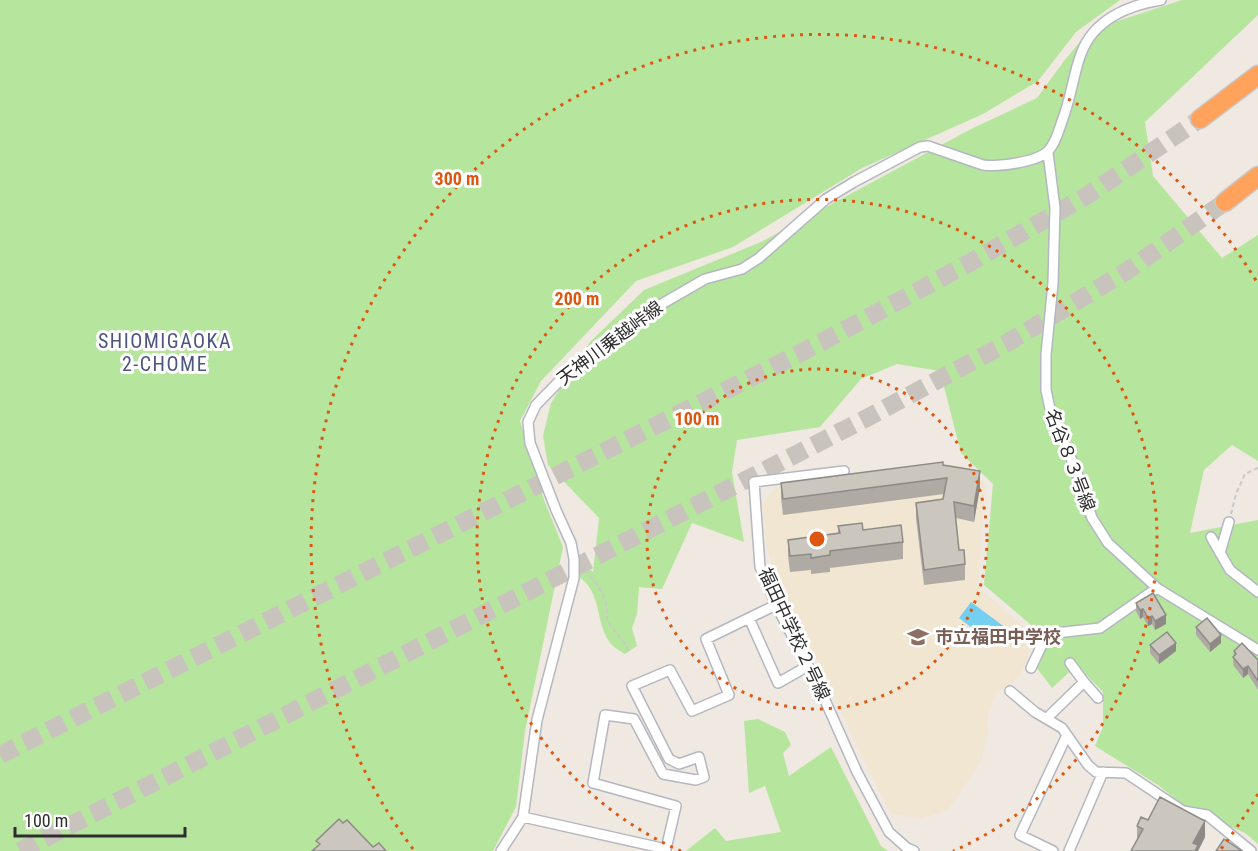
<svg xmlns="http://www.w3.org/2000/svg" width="1258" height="851" viewBox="0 0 1258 851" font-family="'Roboto Condensed','Noto Sans JP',sans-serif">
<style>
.education{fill:#f0e6d1}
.green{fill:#b6e59e}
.water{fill:#75cff0}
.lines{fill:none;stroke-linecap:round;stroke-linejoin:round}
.highway-tunnel{stroke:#c8c4bd;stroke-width:18;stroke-dasharray:18 9;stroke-linecap:butt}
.street-casing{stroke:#b4b7c1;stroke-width:12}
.highway-casing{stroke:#c9c9c9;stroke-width:21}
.path{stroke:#c9c9c9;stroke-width:2;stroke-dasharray:4.5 3;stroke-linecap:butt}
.street{stroke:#fff;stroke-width:9}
.highway{stroke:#ffa35c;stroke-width:18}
.wall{fill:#afaba4}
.shaded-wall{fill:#8e8b86}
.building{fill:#cbc7bf;stroke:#8e8b86;stroke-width:1.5}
.ring{fill:none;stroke:#df570e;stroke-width:3;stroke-dasharray:3 6}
.labels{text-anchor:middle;stroke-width:6;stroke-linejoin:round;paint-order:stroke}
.street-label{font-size:18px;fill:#2e2e2e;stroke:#fff}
.education-label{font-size:18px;font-weight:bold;fill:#785e54;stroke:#fff;text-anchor:start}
.neighbourhood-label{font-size:20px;letter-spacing:1.5px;fill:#4d5680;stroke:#fff}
.centre{fill:#df570e;stroke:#fff;stroke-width:3}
.ring-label{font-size:18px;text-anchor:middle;font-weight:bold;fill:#df570e;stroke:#fff;stroke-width:6;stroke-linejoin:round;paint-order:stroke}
</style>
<rect width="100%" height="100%" fill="#efe9e1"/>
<path class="education" d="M960,464L985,484L978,586L1029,632L1032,642L1027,659L1019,677L994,696L987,719L988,732L981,761L948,810L920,819L890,813L776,577L767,548L762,505L772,491L779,486Z"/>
<path class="green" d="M0,0H1120L1076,32L1038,81L983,114L862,168L733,247L636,281L541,381L520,421L544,500L563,547L525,731L516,807L493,851H0Z
M1182,0H1258V15L1145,122L1153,176L1222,258L1258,235V461L1232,445L1204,470L1190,533L1258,520V844L1245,833L1187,808L1158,785L1095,746L1103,727V692L1077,665L1052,688L1036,667L1050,641L984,585L993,484L961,453L940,371L897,364L861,379L820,427L737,440L732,472L744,542L692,523L662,589L639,587L637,614L632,628L637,646L625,654C621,651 616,649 613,646C593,625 605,592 576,575L577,557L593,572L599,518L548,465L543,436L551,403L590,342L644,290L761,242L971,129L1037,98L1064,61L1090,30Z
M758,719L785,732L791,745L783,753L789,776L831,747L881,846L888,851H686L715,828L726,841L781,832L765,786L749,793L744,721Z"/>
<path class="water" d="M971,602L1006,628L993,644L959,618Z"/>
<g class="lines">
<path class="highway-tunnel" d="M0,755L822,342L971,262L1088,195L1200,119
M20,851L863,420L1007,343L1127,271L1225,202"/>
<defs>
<path id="street" d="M1048,153L1055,208L1053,283L1046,355V390L1050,409L1076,470L1092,518L1108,543L1157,588L1258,650
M844,471L754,482L760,567L776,605L820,689L857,772L889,832L907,848L914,851
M1211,537L1230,570L1258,592
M1220,553L1229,522
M776,605L749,618L778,683L808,666
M1070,663L1084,682
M1031,668L1047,634L1100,628L1157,588
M1010,691L1035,712L1062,728L1088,765L1096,772L1126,773L1183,811L1207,815L1251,851
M1047,718L1084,682L1098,698
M523,817L666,849L676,806L593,783L605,715L634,719L663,774L696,780L704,777L699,757L679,764L669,759L632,686L670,670L692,711L729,695L706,639L749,618
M501,851L523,817L537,720L574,578V559L571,543L556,510L530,443L528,422L536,405L575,365L615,339L634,320L705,279L742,269L759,258L826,199L854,182L920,147L928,146L983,165C999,167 1039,162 1049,150C1056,142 1059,130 1062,121C1071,99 1073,75 1081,54C1093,20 1128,5 1161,0
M1053,851L1020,835L1067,735
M1069,851L1103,772"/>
<path id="highway" d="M1200,119L1258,75
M1225,202L1258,176"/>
</defs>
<use href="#street" class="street-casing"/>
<use href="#highway" class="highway-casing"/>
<path class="path" d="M1231,514L1236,494L1245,474L1258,468
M585,570C599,585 609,599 607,621L626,645L629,652"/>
<use href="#street" class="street"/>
<use href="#highway" class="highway"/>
</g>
<path class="wall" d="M943,465L980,487L974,522L956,518L959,550L965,564V580L924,585L916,518V503L943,499L944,494L783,515L781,498V483Z
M838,526L863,530L903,542V559L830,568V572L811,574V570L790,572L788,556V540L838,533Z
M1136,603L1166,624L1155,630L1152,624L1148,626L1143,617L1140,619L1136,611Z
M1196,627L1221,643L1210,652L1196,635Z
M1150,645L1176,651L1159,664L1150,653Z
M1234,651L1258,660V690L1248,674L1243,678L1233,665Z
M1148,820L1205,837L1198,851L1137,840V826Z"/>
<path class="shaded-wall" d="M980,471V487L974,522V506Z
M1143,609V617L1140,619V610Z
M1166,615V624L1155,630V621Z
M1152,616V624L1148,626V618Z
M1221,635V643L1210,652V644Z
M1176,643V651L1159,664V655Z
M1248,666V674L1243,678V669Z
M1205,821V837L1198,851H1193V843Z"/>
<path class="building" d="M943,462V465L980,471L974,506L954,502L959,550H964L965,564L924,570L916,503L943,499L947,478L783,499L781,483Z
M862,523L863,530L901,525L903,542L830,551V555L811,558V554L790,556L788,540L840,533L838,526Z
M1153,593L1166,615L1155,621L1152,616L1148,618L1143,609L1140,610L1136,603Z
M1207,618L1221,635L1210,644L1196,627Z
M1167,632L1176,643L1159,655L1150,645Z
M1242,643L1258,660V681L1248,666L1243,669L1233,657L1236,654L1234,651Z
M1160,797L1205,821L1193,843L1198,845L1195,851H1131L1143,829L1137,826L1141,817L1148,820Z
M339,819L343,823L347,820L373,847L379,843L386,851H312L320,844L316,841Z
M1224,839L1242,851H1216Z"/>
<g class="ring">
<circle cx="817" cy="539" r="170"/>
<path d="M681 851A340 340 0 1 1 953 851"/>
<path d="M1258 794A509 509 0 0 1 1221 849M413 849A509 509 0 1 1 1258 284"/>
</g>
<defs>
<symbol id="school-bare" viewBox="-9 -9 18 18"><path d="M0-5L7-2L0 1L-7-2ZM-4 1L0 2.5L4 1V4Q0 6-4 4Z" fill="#8d6e63" stroke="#fff" stroke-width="2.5" paint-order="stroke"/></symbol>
</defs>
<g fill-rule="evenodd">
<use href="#school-bare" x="903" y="622" width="30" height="30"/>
</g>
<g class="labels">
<g class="street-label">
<text transform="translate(610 343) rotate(-37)" y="6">天神川乗越峠線</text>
<text transform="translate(1070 460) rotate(69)" y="6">名谷８３号線</text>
<text transform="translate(794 634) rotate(65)" y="6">福田中学校２号線</text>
</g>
<g class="education-label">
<text x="935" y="643">市立福田中学校</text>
</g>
<g class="neighbourhood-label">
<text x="165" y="348">SHIOMIGAOKA<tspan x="165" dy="23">2-CHOME</tspan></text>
</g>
</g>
<circle cx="817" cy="539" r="9" class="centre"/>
<g class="ring-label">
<text x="457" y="185">300 m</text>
<text x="577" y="305">200 m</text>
<text x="697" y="425">100 m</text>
</g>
<path d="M15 827v9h170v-9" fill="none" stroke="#2e2e2e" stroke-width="3"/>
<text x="24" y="827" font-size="18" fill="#2e2e2e" stroke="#ffffff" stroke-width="4.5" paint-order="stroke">100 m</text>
</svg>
